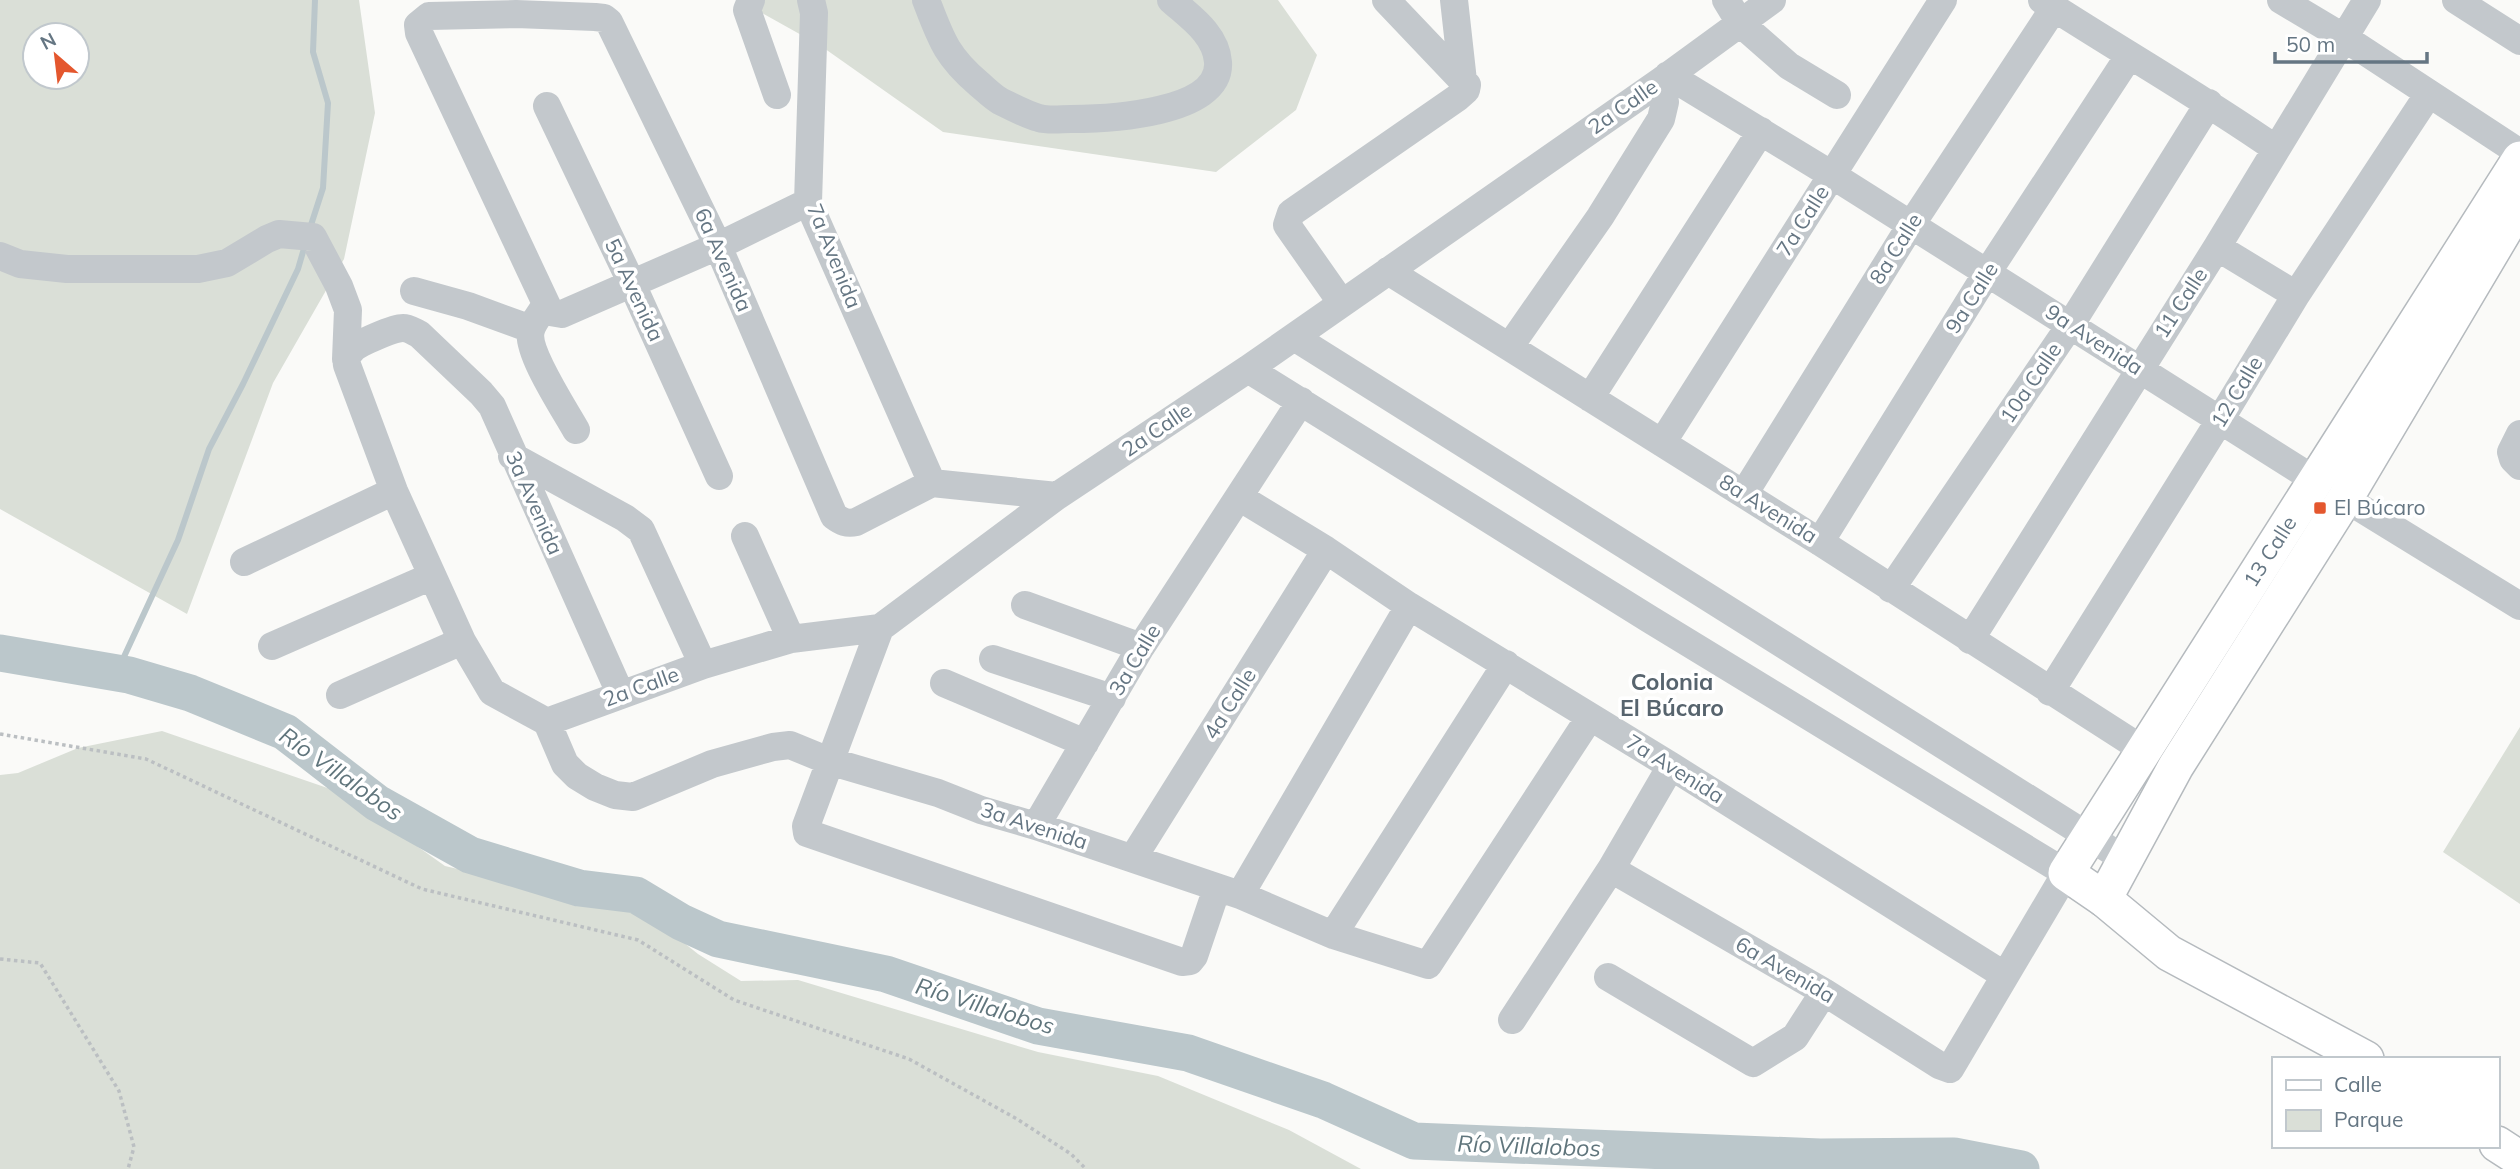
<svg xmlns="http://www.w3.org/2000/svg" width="2520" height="1169" viewBox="0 0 2520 1169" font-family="Mulish,sans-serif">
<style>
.green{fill:#dadfd7;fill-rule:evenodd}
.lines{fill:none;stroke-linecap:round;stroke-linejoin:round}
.stream{stroke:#bbc7cb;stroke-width:6}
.river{stroke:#bbc7cb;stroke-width:37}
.major-casing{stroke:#b5babe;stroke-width:38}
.path{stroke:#bbbfc2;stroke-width:3.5;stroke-dasharray:3.5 3.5;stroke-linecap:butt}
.minor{stroke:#c3c8cc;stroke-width:28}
.major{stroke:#fff;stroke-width:35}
.poi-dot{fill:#e4572e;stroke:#fff;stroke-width:2.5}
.labels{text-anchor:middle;stroke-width:7;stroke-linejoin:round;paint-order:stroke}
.street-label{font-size:21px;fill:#657683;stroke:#fff}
.poi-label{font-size:21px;fill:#657683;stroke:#fff;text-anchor:start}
.neighbourhood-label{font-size:23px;font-weight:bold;fill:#57646e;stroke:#fff}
.water-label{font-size:23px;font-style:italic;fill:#60757c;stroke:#fff}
</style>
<rect width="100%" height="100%" fill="#fafaf8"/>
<path class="green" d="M0,0H359L375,113L344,259L273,383L187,614L0,509ZM35,35H77V77H35Z
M739,0H1278L1317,55L1296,110L1216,172L943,132L821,46Z
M2520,727V904L2443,852Z
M162,731L342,793L445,866L648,914L698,954L741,981L798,980L1038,1052L1158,1076L1289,1130L1361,1169H0V775L18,773L78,748Z"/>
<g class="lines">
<path class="stream" d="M310,228L323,188L328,103L313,52L315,0
M116,674L178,540L209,449L243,384L298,269L305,245"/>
<path class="river" d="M0,653L129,675L190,693L285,732L377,803L470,855L579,888L636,895L681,922L718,939L886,974L1038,1026L1188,1053L1323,1100L1414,1141L1820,1157L1954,1156L2021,1169"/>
<defs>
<g id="major">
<path d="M2104,899L2176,766L2346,497L2520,204"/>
<path id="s1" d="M2366,1059L2169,953L2104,899L2066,873L2520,159"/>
<path d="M2497,1144L2520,1159"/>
</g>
</defs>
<use href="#major" class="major-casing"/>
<path class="path" d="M0,734L146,759L422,889L638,940L734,1000L909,1059L1017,1119L1071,1154L1086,1169
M0,959L40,963L119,1091L134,1147L128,1169"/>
<path class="minor" d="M751,0L747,10L777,95
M811,0L814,13L808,202L932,483
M926,0C941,39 946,56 979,84C986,90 993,97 1000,101C1012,107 1027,115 1039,118C1049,121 1061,119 1071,119C1106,119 1222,114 1218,62C1216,34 1190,17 1171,0
M1454,0L1463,81
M1726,0L1740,23L1789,66L1837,95
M2042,0C2119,50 2200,96 2276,149
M2281,0L2343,37L2520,153
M2456,0L2520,41
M1668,75L1832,175L2315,480L2520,606
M547,106L632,284L719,476
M808,202L718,246L562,314L550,312L419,33L418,25L429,16L516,14L595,17L604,18L609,22L718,246L834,516C842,522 847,524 856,522L932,483L1057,496
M2217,247L2296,295
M0,256L20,264L67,269H198L227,263L267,239L279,234L313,237L339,286L348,310L346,359
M1388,271L1820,542L2145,751
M414,291L468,306L531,329
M1341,302L1287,225L1291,213L1457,98L1466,90L1467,85L1463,81L1386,0
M545,306C541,313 533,322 531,330C525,350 565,410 576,430
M1294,337L2126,860
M1510,346L1600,217L1661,119L1665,102L1661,81
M1248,369L1651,620L2066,873L1950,1069L1939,1065L1824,992L1611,869
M1590,398L1761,131
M2520,434L2511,452L2513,459L2520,466
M1662,443L1943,0
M512,456L625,518L641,530L703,665
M1744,494L1911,225L2054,8
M1239,497L1326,550L1409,606L1671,766L2004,975
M745,536L791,639
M1820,542L1987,273L2129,56
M244,562L394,491
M1891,589L2071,324L2209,103
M1025,605L1141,647
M880,628L806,826L807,833L1182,962L1190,961L1194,956L1217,888
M1970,640L2217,247L2367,0
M272,646L432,576
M993,659L1112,698
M944,683L1085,743
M2050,692L2220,420L2296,295L2428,95
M620,693L492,406L481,393L419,334C414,332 409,328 403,328C394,328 358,343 352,350C347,355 346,359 347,365L394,491L462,641L492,692L547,722L703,665L791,639L880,628L1057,496L1248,369L1661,81L1772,0
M340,695L462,641
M547,722L565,764L577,776L595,787L615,795L633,797L712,764L773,747L790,745L829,761L938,793L981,810L1036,826L1240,895L1333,935L1428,965L1590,717
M1036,826L1141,647L1301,401
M1133,858L1326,550
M1240,895L1409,606
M1333,935L1506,664
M1608,977L1753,1063L1795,1037L1824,992
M1512,1020L1611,869L1671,766"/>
<use href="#major" class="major"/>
</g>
<rect class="poi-dot" x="2313" y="501" width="14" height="14" rx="3.5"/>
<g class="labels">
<g class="street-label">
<text transform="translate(1623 107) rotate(-35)" y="7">2a Calle</text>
<text transform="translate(1803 221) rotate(-58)" y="7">7a Calle</text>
<text transform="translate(1896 249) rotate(-58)" y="7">8a Calle</text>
<text transform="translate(834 256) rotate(68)" y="7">7a Avenida</text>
<text transform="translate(723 260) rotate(66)" y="7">6a Avenida</text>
<text transform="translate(634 290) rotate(65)" y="7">5a Avenida</text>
<text transform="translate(1972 298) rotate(-58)" y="7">9a Calle</text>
<text transform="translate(2181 303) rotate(-57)" y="7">11 Calle</text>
<text transform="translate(2094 340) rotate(33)" y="7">9a Avenida</text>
<text transform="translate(2031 383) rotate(-56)" y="7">10a Calle</text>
<text transform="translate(2237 392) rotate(-59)" y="7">12 Calle</text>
<text transform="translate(1157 430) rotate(-34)" y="7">2a Calle</text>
<text transform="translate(534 503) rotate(66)" y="7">3a Avenida</text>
<text transform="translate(1768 509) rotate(32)" y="7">8a Avenida</text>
<text dy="7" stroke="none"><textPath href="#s1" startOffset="735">13 Calle</textPath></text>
<text transform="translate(1135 660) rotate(-59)" y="7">3a Calle</text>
<text transform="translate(641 687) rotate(-20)" y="7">2a Calle</text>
<text transform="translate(1230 704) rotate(-58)" y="7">4a Calle</text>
<text transform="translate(1675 769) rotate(32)" y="7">7a Avenida</text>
<text transform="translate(1034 826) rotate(18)" y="7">3a Avenida</text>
<text transform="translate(1785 970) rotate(30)" y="7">6a Avenida</text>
</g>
<g class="poi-label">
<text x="2334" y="515">El Búcaro</text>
</g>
<g class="neighbourhood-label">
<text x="1672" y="690">Colonia<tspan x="1672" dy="26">El Búcaro</tspan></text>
</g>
<g class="water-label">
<text transform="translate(341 774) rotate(35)" y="8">Río Villalobos</text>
<text transform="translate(985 1006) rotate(17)" y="8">Río Villalobos</text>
<text transform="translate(1529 1146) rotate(2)" y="8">Río Villalobos</text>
</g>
</g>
<rect x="2272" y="1057" width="228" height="91" fill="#ffffff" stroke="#c1c8cd" stroke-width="2"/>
<rect x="2286" y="1080" width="35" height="10" fill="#ffffff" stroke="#c1c8cd" stroke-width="2"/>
<text x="2334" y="1092" font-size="21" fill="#657683">Calle</text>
<rect x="2286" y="1110" width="35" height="21" fill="#dadfd7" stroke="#c1c8cd" stroke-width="2"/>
<text x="2334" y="1127" font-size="21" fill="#657683">Parque</text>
<g transform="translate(56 56) rotate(332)"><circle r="33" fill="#ffffff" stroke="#c1c8cd" stroke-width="2"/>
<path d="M0-5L12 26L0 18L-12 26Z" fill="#e4572e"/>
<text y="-10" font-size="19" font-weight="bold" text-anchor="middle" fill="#657683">N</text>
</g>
<path d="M2275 52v10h152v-10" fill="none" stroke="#657683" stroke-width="3.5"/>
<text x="2286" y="52" font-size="21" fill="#657683" stroke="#ffffff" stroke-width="5" paint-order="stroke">50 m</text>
</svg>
